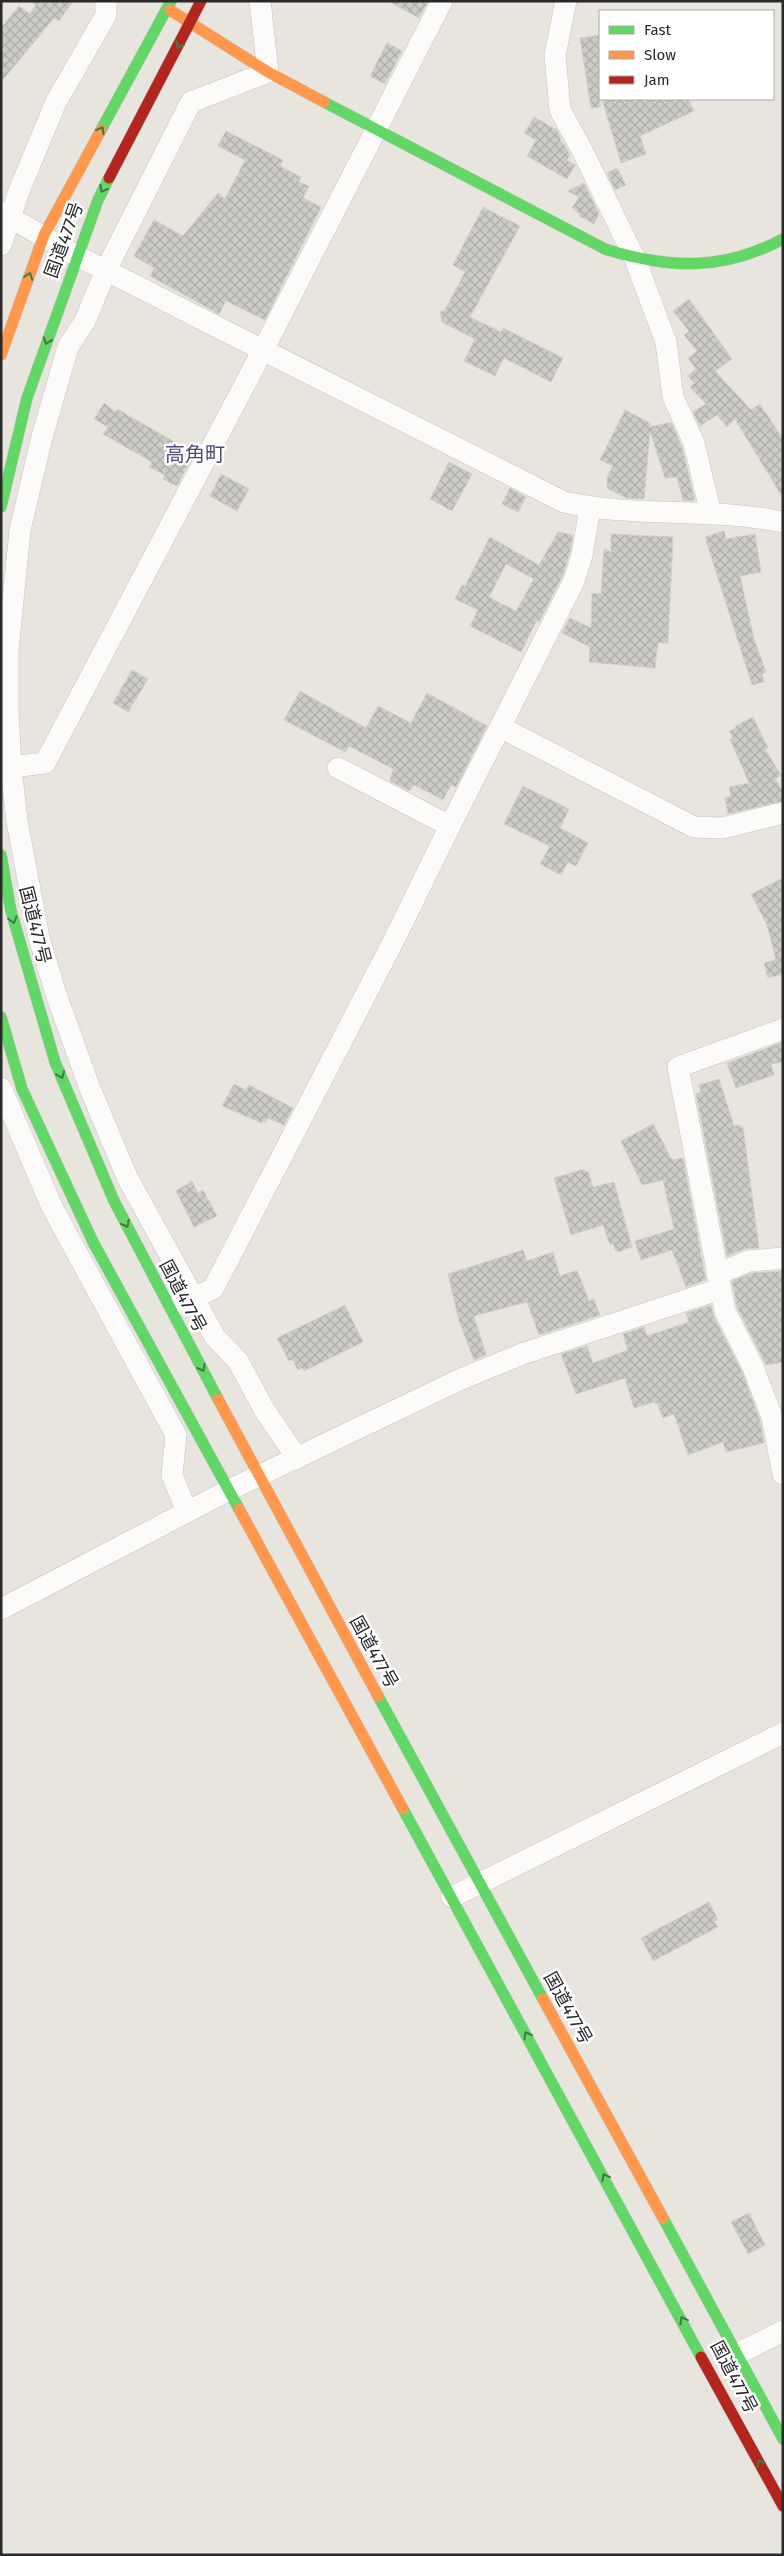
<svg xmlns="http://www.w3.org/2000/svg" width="784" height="2556" viewBox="0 0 784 2556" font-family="'Fira Sans','Noto Sans JP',sans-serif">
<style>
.building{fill:url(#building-cross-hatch);stroke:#d2d0cb;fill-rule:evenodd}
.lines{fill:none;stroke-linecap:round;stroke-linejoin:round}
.street-casing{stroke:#c5c4c4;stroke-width:22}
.fast-casing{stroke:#c5c4c4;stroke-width:12}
.slow-casing{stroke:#c5c4c4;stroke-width:12}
.jam-casing{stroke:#c5c4c4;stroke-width:12}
.street{stroke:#fcfbfa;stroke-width:21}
.fast{stroke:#63d668;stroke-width:11}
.slow{stroke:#ff974d;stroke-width:11}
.jam{stroke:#b3261e;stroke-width:11}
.oneway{stroke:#437745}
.labels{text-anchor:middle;stroke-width:5;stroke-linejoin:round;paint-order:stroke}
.street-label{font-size:18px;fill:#292929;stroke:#fff}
.quarter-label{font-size:20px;fill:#4b4a79;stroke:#fff}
</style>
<defs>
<pattern id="building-cross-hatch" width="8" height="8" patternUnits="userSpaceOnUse" patternTransform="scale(1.25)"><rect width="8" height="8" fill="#cccbc5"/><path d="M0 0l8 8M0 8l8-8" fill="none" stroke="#afaea9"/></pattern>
</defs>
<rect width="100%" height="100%" fill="#e8e5de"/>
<path class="building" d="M30,1H73L59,21L54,18L1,82V28L19,6L30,14L36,5Z
M388,1H428L419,18Z
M600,35V107L591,108L580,38Z
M387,43L402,51L385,84L370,76Z
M602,99H688L694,111L640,136L646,154L621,163Z
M534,117L557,130L561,138L560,141L564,144L570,155L567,160L575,165L567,179L527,156L536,140L524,133Z
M226,131L283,160L280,166L301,177L299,182L309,186L303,198L321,207L265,320L226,301L219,314L150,276L154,268L134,256L154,220L183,236L218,193L225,199L245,160L218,146Z
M617,168L626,185L615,190L607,173Z
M584,183L599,214L594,224L579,216L580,214L572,208L579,197L568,191Z
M483,207L520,226L470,317L501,332L503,328L563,358L551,382L504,358L495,376L464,361L475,339L442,322L440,312L445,310L465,272L453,265Z
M689,299L732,359L715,371L751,410L760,404L783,439V498L735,419L727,427L717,415L700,426L693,412L706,404L690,387L694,383L688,376L696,369L688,358L697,351L684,335L689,331L673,311Z
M104,403L115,412L117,409L194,453L177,486L163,479L165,475L149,467L152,462L103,434L108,427L94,419Z
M625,410L650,423V427L671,422L682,447L695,501L683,500L677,477L665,478L650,431L644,499L626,498L607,488V477L613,466L600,460Z
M449,462L472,474L452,511L430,499Z
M221,474L249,489L237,511L210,496Z
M510,488L526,497L518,512L502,504Z
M724,531L726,539L755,534L761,572L740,576L754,639L766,672L762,674L764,682L752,685L705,537Z
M558,532L573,535L570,552L563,575L539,622L537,620L521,652L470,626L478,610L455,599L462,585L465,586L490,537L539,565ZM506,564L534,579L516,611L489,597Z
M611,534L673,537L668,643H658L655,668L589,662L590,647L562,633L570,618L591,628L592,593L601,594L604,549L611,552Z
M132,670L148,679L128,712L113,703Z
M300,691L366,728L378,706L411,723L427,693L487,726L456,787L451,785L443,800L414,785L409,791L390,781L393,769L349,746L345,752L284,720Z
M753,717L768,748L765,749L781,775L775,779L783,792V801L728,814L725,798L731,796L729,787L749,783L730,739L733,738L729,731L736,728L735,726Z
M523,786L569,809L560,828L588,843L576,866L568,862L561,875L540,864L550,846L504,824Z
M783,878V974L768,978L764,963L776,960L767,925L751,894Z
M783,1042V1062L771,1064L774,1075L736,1088L727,1063Z
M719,1079L734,1126L741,1125V1128L743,1127L759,1248L745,1249L727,1256L696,1094L701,1092L699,1085Z
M234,1084L246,1090L249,1085L293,1108L284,1125L268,1118L265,1123L263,1121L262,1123L222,1106Z
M653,1124L672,1160L683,1158L706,1280L686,1287L672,1250L641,1260L635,1241L674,1229L663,1180L642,1185L621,1141Z
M584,1169L585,1172L588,1171L593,1187L614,1182L632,1247L618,1252L615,1250L613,1243L610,1245L603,1225L571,1235L554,1178Z
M192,1181L198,1193L203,1190L217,1216L194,1227L176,1191Z
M523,1250L527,1261L553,1252L560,1276L577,1270L589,1301L594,1299L600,1315L539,1335L527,1302L474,1316L486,1355L474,1360L459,1321L448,1274Z
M783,1271V1362L766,1365L737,1307L732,1281L752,1273Z
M345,1305L363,1342L304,1371L302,1368L298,1370L292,1359L289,1361L277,1338Z
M711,1305L714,1317L742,1372L760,1420L764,1443L726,1452L723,1442L688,1455L674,1414L663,1418L657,1403L655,1404L654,1402L634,1408L625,1378L576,1394L561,1354L587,1346L593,1363L628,1350L623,1334L644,1327L647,1336L689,1322L686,1313Z
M709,1902L718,1920L714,1921L718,1927L653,1961L641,1938Z
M749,2213L765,2245L748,2254L731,2222Z"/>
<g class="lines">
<defs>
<path id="street" d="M260,1L268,72L191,102L106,270L85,321L68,347L42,437L20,530L8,651V711L11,767L17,821L39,938L56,994L89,1086L127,1177L215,1337L238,1361L265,1411L297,1458
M566,1L555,55L560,110L582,150L635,259L666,342L673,397L694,443L711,514
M1,212L77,256L564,502C636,518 711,507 783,522
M1,245L19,191L56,102L106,15V1
M500,727L694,827L722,828L783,813
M11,767L45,763L263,350L442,1
M338,768L450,826L574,581L582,555L590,508
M783,1029L678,1067L725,1311L753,1367L772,1417L783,1474
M1,1088L52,1207L176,1435L172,1475L187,1512
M717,1274L749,1261L783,1258
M180,1304L213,1289L394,940L450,826
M1,1609L229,1490L459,1380L522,1354L720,1289
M452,1897L783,1733
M737,2354L783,2331"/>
<path id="fast" d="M324,102L605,249C669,269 723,271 783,239
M101,130L171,1
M1,507L27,398L98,200L109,178
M1,855L11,911L55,1062L114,1201L218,1399
M1,1017L22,1089L93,1242L239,1509
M378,1696L543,1999
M403,1809L701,2357
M663,2218L783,2439"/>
<path id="slow" d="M170,10L268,72L324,102
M1,355L44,235L101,130
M218,1399L378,1696
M239,1509L403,1809
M543,1999L663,2218"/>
<path id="jam" d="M109,178L201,1
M701,2357L783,2506"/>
</defs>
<use href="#street" class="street-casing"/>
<use href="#fast" class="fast-casing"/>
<use href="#slow" class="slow-casing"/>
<use href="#jam" class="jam-casing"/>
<use href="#street" class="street"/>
<use href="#fast" class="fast"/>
<use href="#slow" class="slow"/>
<use href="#jam" class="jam"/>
</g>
<defs><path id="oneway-chevron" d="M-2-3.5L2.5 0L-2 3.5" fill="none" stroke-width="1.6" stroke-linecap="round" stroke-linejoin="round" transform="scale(1.25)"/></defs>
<g class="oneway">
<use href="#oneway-chevron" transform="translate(179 45) rotate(117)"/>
<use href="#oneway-chevron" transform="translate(101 130) rotate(-61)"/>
<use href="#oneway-chevron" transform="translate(103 189) rotate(118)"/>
<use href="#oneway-chevron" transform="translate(29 276) rotate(-70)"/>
<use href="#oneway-chevron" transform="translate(47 341) rotate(110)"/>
<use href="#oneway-chevron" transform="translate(13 920) rotate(74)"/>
<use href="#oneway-chevron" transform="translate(61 1075) rotate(67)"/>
<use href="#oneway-chevron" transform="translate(126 1224) rotate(62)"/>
<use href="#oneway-chevron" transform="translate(202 1368) rotate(62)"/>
<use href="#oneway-chevron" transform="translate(527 2035) rotate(-119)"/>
<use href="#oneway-chevron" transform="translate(605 2177) rotate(-119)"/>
<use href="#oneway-chevron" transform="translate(683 2320) rotate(-119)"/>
<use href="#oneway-chevron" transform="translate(760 2463) rotate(-118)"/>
</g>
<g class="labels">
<g class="street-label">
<text transform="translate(64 240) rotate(-70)" y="6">国道477号</text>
<text transform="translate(35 925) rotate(76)" y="6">国道477号</text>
<text transform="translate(183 1296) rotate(62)" y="6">国道477号</text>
<text transform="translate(374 1652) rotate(61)" y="6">国道477号</text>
<text transform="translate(568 2008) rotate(61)" y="6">国道477号</text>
<text transform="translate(734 2377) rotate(62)" y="6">国道477号</text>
</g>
<g class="quarter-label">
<text x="195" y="461">高角町</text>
</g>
</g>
<rect width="784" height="2556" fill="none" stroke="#292929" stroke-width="5"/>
<rect x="599" y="10" width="175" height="90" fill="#ffffff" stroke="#a9a9a9"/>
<rect x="609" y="26" width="25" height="8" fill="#63d668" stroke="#a9a9a9"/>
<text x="644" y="35" font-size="15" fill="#292929">Fast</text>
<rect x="609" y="51" width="25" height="8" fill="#ff974d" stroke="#a9a9a9"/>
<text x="644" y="60" font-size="15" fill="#292929">Slow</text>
<rect x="609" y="76" width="25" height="8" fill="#b3261e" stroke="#a9a9a9"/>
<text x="644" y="85" font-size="15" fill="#292929">Jam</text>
</svg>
